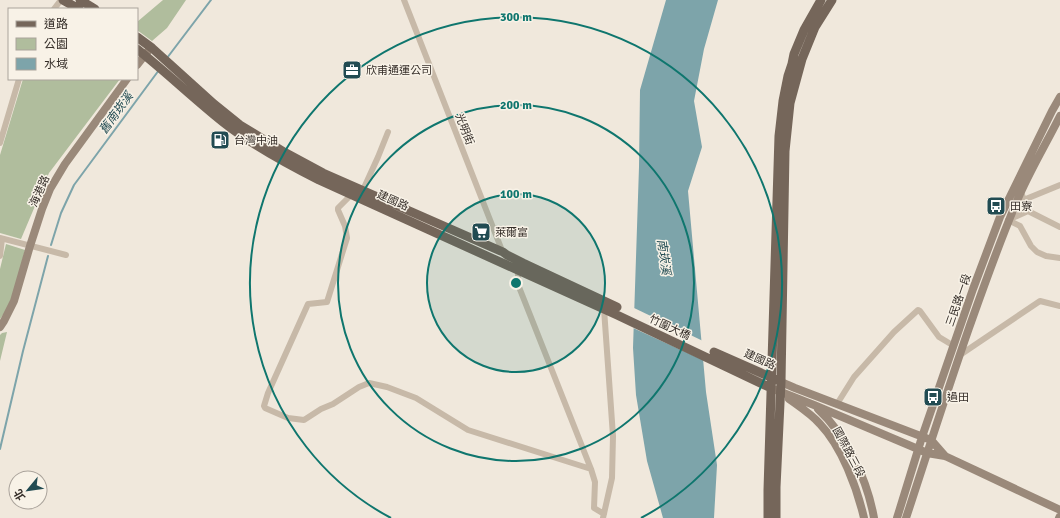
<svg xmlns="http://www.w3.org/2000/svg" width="1060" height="518" viewBox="0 0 1060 518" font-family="Signika,'Noto Sans TC',sans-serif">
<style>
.green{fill:#b0bd9d}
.water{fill:#7da4aa}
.pier{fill:#f0e8dc}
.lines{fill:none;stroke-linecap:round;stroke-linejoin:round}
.stream{stroke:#7da4aa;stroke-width:2}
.street{stroke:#c7b9a8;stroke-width:6}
.secondary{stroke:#9a897a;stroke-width:8}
.primary{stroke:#75665a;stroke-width:9}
.ring{fill:none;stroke:#0f766e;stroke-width:2}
.labels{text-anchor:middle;stroke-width:3;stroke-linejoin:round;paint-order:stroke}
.poi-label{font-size:11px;fill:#342d28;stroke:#f8f2e7;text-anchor:start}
.street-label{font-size:11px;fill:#342d28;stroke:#f8f2e7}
.water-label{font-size:12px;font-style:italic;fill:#214b52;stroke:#f8f2e7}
.centre{fill:#0f766e;stroke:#f8f2e7;stroke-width:2}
.ring-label{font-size:12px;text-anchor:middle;font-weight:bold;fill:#0f766e;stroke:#f8f2e7;stroke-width:3;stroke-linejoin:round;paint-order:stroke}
</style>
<rect width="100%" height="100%" fill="#f0e8dc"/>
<path class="green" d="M163,0H186L167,28L152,41L137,30V22Z
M23,79H120L49,173L21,239L0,233V155Z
M6,244L25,250L11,304L0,319V269Z
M7,332L0,361V335L2,333Z"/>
<path class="water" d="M666,0H718L704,49L694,101L702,147L688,191L706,392L717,465L714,518H663L647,461L636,395L633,348L639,167L640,90Z"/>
<path class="pier" d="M632,307L703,341L705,361L631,327Z"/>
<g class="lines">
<path class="stream" d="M167,58L211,0
M51,245L61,213L74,185L159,70
M0,449L23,351L48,256"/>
<path class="street" d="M404,0L503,253
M54,9L61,0
M0,143L19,79
M363,190L378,157L388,132
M1021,192L1028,211L1060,227
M351,195L338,208V210L345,226L347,238L327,302L308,304L268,393L264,406L265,408L288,418L304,420L321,409L333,404L359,387L369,383L387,387L416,398L468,430L591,469
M1021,201L1060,185
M1008,220L1020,226L1031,246L1037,252L1046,256L1060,258
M1008,220L1028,211
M0,238L66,255
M0,256L2,239
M518,270V277L519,287L591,469L595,482L594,508L604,514
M960,355L1040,301L1060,306
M837,404L854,377L894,332L918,310L920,311L939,337L954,346
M603,518L612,478L613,436L604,309"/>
<path class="secondary" d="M137,65L148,51
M0,327L4,321L14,301L30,246L42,209L50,189L65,164L127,79
M781,382L795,388L931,440L945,456
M776,390L814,405L918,449L927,453L945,456L1060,510
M789,399C800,407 811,414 820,424C842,447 857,488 864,518
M818,409C847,436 867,479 874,518
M897,518L922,437L973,289L1000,217L1052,111L1060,97
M906,518C927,454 947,391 969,328C985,283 1001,237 1020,194C1032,167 1047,142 1060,116
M1059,518L1060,516"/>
<path class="primary" d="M63,0L79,9
M80,0L95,9
M137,37L152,48L214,104L240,125L284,152L323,173L503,252L507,255L523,263L617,307
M137,49C166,72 193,98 223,122C252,145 285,163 319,180L617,315L771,388
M714,352L777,380
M768,518V490L779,136L783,101L788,76L792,64L794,54L804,30L821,0
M776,518V487L781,382L785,151L790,103L802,59L815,27L832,0"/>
</g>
<circle cx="516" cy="283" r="89" fill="#0f766e" fill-opacity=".12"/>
<g class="ring">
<circle cx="516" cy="283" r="89"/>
<circle cx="516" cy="283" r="178"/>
<path d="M391 518A266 266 0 1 1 641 518"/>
</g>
<defs>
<symbol id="office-square" viewBox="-11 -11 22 22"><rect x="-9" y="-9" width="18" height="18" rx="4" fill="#214b52" stroke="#f8f2e7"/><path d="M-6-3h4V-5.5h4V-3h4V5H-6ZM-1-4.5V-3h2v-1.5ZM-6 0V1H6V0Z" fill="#fff"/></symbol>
<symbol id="fuel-square" viewBox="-11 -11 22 22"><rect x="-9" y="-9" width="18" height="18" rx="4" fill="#214b52" stroke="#f8f2e7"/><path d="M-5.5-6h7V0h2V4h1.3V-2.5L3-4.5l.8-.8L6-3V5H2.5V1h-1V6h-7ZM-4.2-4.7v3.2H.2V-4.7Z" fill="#fff"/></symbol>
<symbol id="bus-square" viewBox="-11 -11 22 22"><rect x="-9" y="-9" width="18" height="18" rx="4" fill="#214b52" stroke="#f8f2e7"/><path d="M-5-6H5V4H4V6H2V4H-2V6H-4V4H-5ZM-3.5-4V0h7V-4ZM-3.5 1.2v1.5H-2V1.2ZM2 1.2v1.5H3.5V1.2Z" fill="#fff"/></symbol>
<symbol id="supermarket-square" viewBox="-11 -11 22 22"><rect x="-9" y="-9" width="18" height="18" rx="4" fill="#214b52" stroke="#f8f2e7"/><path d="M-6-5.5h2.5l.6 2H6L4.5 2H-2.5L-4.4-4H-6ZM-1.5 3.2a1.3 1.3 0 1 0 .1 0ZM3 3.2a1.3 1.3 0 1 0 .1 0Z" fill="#fff"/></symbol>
</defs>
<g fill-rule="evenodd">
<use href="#office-square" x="341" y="59" width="22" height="22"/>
<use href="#fuel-square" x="209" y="129" width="22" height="22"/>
<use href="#bus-square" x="985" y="195" width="22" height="22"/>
<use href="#supermarket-square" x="470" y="221" width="22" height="22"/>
<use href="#bus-square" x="922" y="386" width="22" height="22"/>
</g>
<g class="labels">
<g class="poi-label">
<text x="366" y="74">欣甫通運公司</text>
<text x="234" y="144">台灣中油</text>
<text x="1010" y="210">田寮</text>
<text x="495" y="236">萊爾富</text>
<text x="947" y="401">過田</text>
</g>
<g class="street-label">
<text transform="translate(465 129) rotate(69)" y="4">光明街</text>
<text transform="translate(39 191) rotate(-66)" y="4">海港路</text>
<text transform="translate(393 200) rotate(24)" y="4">建國路</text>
<text transform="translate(958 300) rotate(-71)" y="4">三民路一段</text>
<text transform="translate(670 327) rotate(25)" y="4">竹圍大橋</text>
<text transform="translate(760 359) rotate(24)" y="4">建國路</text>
<text transform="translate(849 452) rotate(62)" y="4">國際路三段</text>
</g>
<g class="water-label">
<text transform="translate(116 113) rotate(-54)" y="4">舊南崁溪</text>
<text transform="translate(664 257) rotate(82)" y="4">南崁溪</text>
</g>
</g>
<circle cx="516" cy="283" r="6" class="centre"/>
<g class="ring-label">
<text x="516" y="21">300 m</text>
<text x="516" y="109">200 m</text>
<text x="516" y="198">100 m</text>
</g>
<rect x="8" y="8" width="130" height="72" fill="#f8f2e7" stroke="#aaa39b"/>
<rect x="16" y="21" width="20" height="6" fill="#75665a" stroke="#aaa39b"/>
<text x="44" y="28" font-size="12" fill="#342d28">道路</text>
<rect x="16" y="38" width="20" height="12" fill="#b0bd9d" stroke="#aaa39b"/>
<text x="44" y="48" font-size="12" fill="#342d28">公園</text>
<rect x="16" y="58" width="20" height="12" fill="#7da4aa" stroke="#aaa39b"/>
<text x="44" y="68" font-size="12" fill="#342d28">水域</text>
<g transform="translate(28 490) rotate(241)"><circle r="19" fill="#f8f2e7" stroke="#aaa39b"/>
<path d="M0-3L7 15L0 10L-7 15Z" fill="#214b52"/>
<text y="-6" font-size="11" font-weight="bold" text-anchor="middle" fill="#342d28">北</text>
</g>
</svg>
